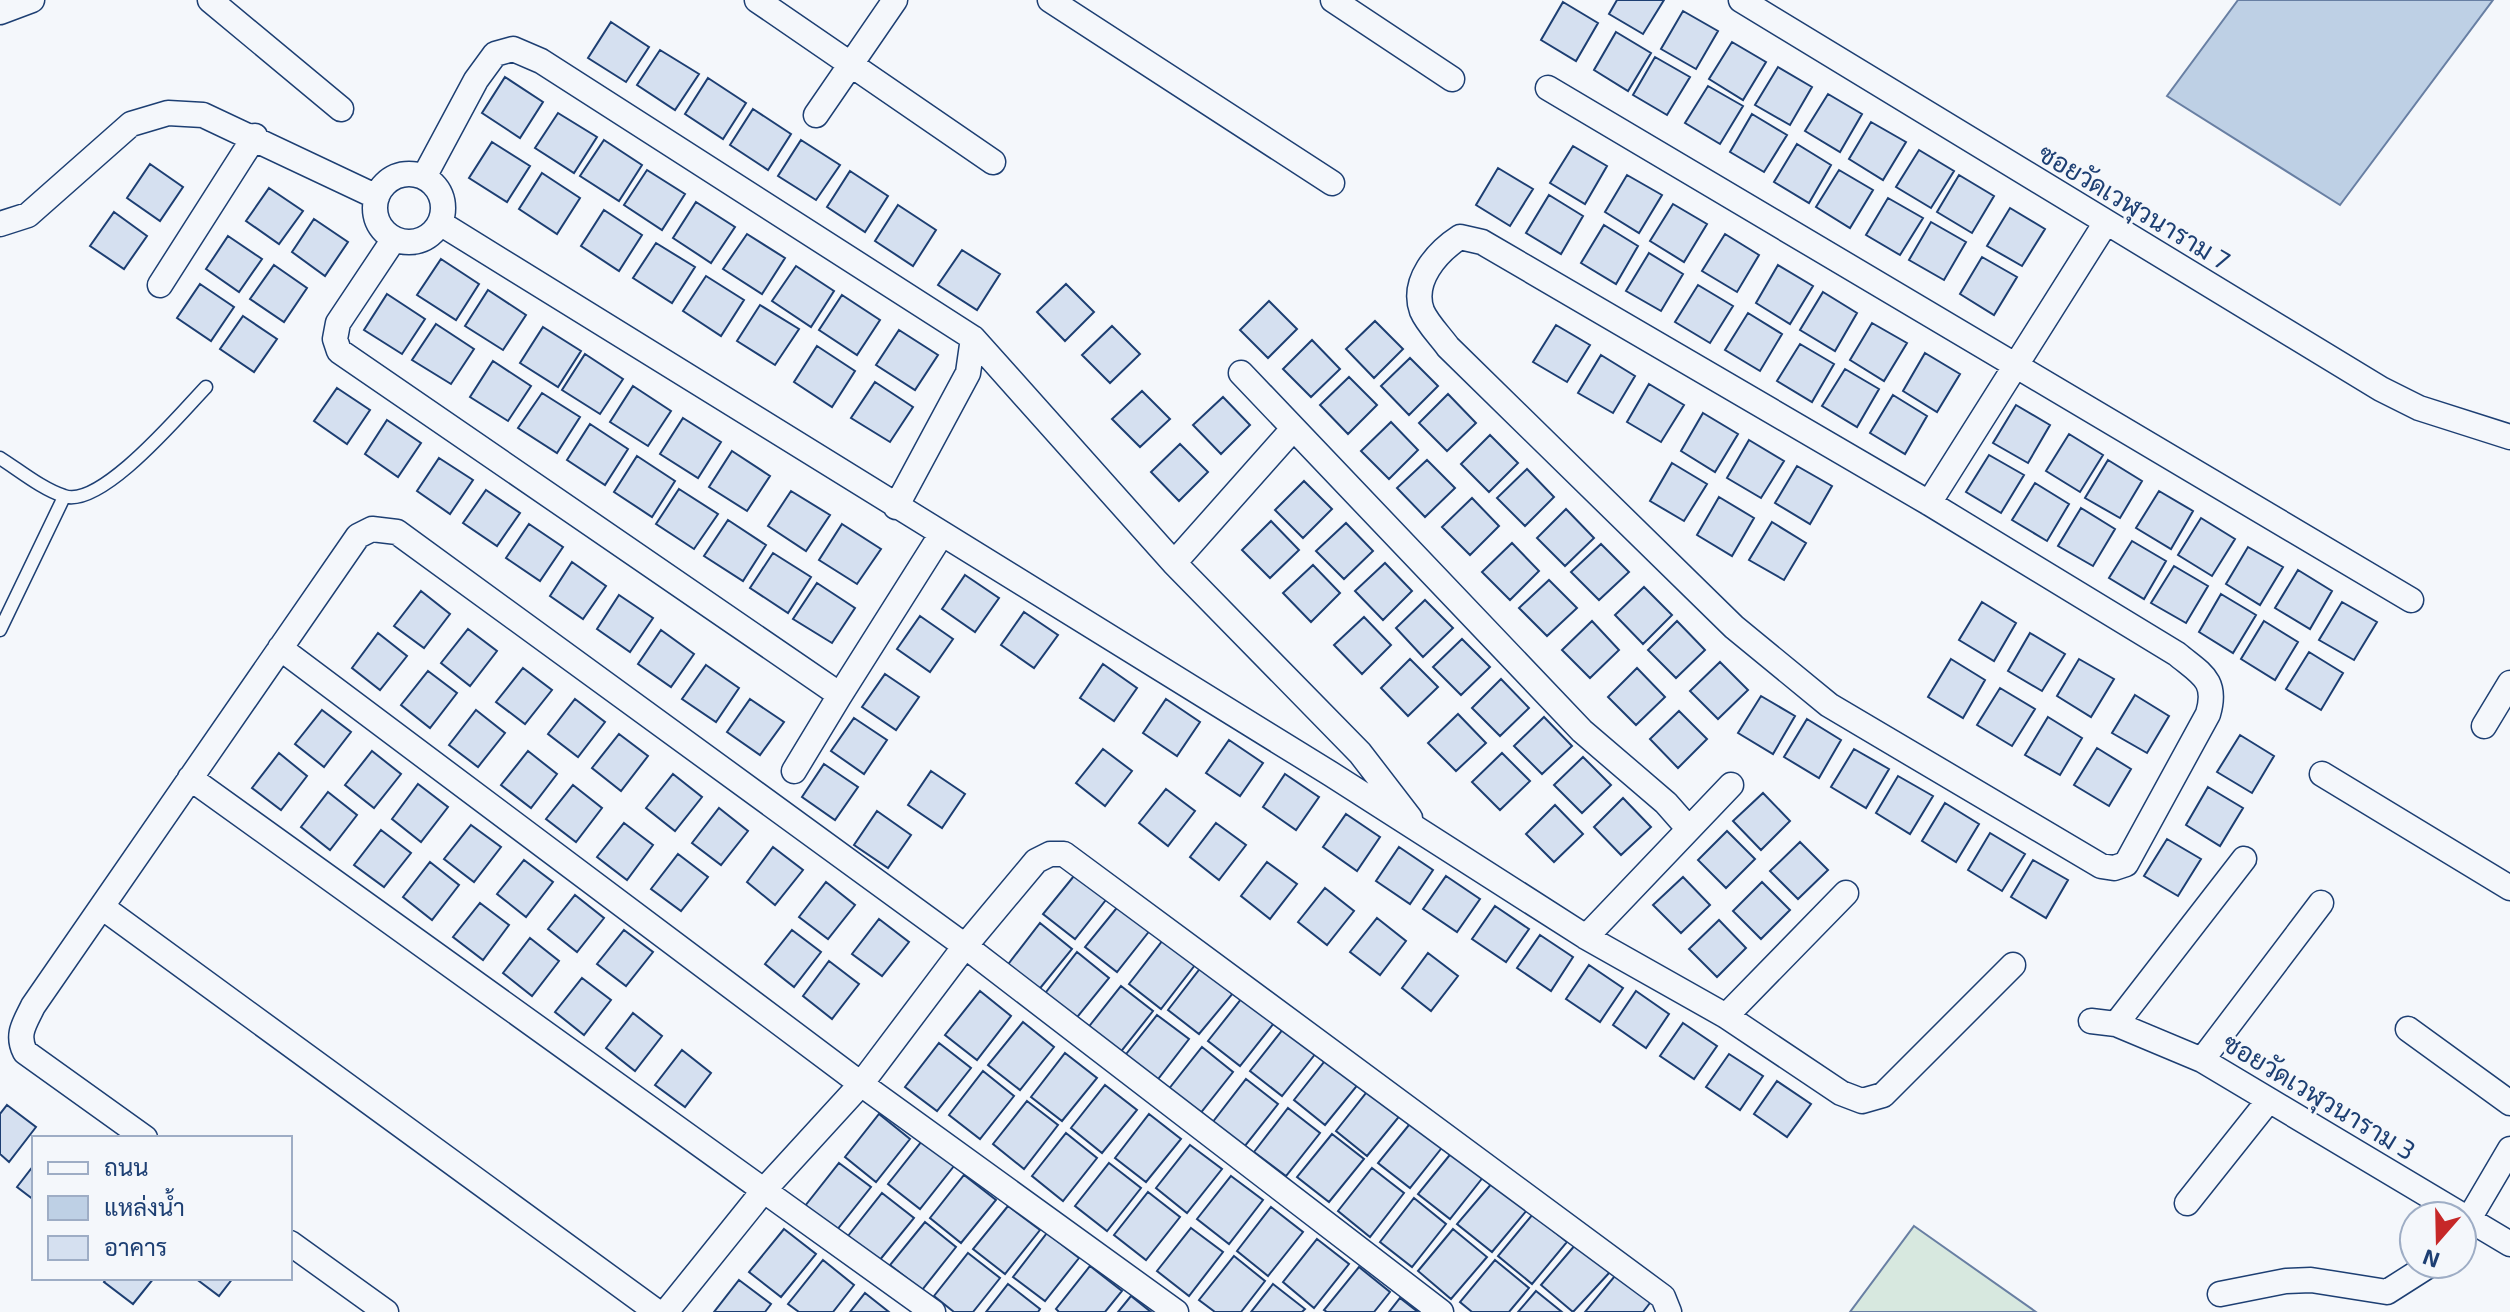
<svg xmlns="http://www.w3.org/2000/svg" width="2510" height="1312" viewBox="0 0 2510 1312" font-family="'Exo 2',Sarabun,sans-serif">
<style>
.green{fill:#d7e8df;stroke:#687fa3;stroke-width:2}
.water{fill:#bed0e5;stroke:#687fa3;stroke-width:2}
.building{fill:#d5e0f0;stroke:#1d3f73;stroke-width:2}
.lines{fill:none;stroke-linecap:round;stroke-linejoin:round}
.service-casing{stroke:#1d3f73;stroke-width:15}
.minor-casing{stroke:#1d3f73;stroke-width:27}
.service{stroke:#f4f7fb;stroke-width:12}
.minor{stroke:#f4f7fb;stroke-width:24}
.labels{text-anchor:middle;stroke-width:6;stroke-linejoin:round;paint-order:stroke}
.street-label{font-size:26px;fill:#1d3f73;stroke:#f4f7fb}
</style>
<rect width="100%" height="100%" fill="#f4f7fb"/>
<path class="green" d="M1914,1226L2036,1312H1850Z"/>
<path class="water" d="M2238,0H2493L2340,205L2167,96Z"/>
<path class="building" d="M1617,0H1664L1643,34L1609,14Z
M1563,2L1598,23L1576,61L1541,40Z
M1683,11L1718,31L1696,69L1661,49Z
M611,22L649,47L626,82L588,58Z
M1616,32L1651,53L1628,91L1594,70Z
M1732,42L1766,62L1743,100L1709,79Z
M660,50L699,74L675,110L637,85Z
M1655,57L1690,77L1667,115L1633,95Z
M1778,67L1812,87L1790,125L1755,105Z
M505,77L543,102L520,138L482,113Z
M708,78L746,103L723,139L685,114Z
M1708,86L1743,106L1720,144L1685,123Z
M1828,94L1862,114L1840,152L1805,131Z
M753,109L791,134L768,170L730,145Z
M558,113L597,137L574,173L535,148Z
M1752,114L1787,135L1764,172L1730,152Z
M1871,122L1906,142L1883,180L1849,159Z
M604,140L642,165L619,201L580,176Z
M801,140L840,165L816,200L778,176Z
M492,142L530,166L507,202L469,178Z
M1797,144L1831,165L1809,203L1774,182Z
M1573,146L1607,166L1585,204L1550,183Z
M1919,150L1954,171L1931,208L1896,187Z
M150,164L183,187L160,221L127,198Z
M1498,168L1533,189L1510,226L1476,205Z
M647,170L685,194L662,230L624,205Z
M1839,170L1873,190L1850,228L1816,207Z
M850,171L888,196L865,232L827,207Z
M542,173L580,198L557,234L519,209Z
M1627,175L1662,195L1639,233L1605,212Z
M1959,175L1994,196L1972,233L1937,212Z
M269,188L303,211L279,244L246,221Z
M1549,195L1583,216L1561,254L1526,233Z
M1888,198L1923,218L1900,255L1866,235Z
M696,202L735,227L711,263L673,238Z
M1673,204L1707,224L1684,262L1650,241Z
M898,205L936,230L913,266L875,241Z
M2010,208L2045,229L2022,266L1987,246Z
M604,210L642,235L619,271L581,246Z
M114,212L147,236L124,269L90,246Z
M314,219L348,242L325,276L292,252Z
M1931,222L1966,242L1944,280L1909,260Z
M1604,225L1638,246L1616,284L1581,263Z
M747,234L785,258L762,294L723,269Z
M1725,234L1759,255L1737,292L1702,271Z
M228,236L262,259L239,292L206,269Z
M656,243L695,267L672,303L633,278Z
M962,250L1000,274L977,310L938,285Z
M1649,253L1683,274L1661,311L1626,291Z
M1982,257L2017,277L1994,315L1960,294Z
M441,259L479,284L456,320L417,295Z
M274,265L307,288L284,322L250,299Z
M1778,265L1813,286L1790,324L1756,303Z
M796,266L834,291L811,327L772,301Z
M706,276L744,300L721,336L683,311Z
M200,284L234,307L211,341L177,318Z
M1066,284L1094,312L1065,341L1037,312Z
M1698,285L1733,306L1710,343L1675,322Z
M488,290L526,315L503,350L465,326Z
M1823,292L1857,313L1835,351L1800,330Z
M387,294L425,319L402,354L364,330Z
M842,295L880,320L857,355L819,330Z
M1269,301L1297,329L1268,358L1240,330Z
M760,305L799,329L775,365L737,341Z
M1748,313L1782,334L1760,371L1725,350Z
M243,316L277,339L254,372L220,349Z
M1375,321L1403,349L1374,378L1346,349Z
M1872,323L1907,343L1884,381L1850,360Z
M436,324L474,349L451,384L412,360Z
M1556,325L1590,345L1567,382L1533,362Z
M1112,326L1140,354L1110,383L1082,355Z
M543,327L581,351L558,387L520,363Z
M899,330L938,355L915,390L876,365Z
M1312,340L1340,369L1311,397L1283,369Z
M1800,344L1834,364L1812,402L1777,381Z
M817,346L855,371L832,407L794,382Z
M1925,353L1960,374L1937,412L1903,391Z
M585,354L623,379L600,414L562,390Z
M1601,355L1635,376L1613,413L1578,393Z
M1410,358L1438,386L1409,415L1381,386Z
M493,361L531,386L508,421L470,397Z
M1845,369L1879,389L1857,427L1822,406Z
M1349,377L1377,405L1348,434L1320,405Z
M875,382L913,407L890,442L851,418Z
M1649,384L1684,405L1661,442L1627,422Z
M633,386L671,411L648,446L610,422Z
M337,388L370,410L347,444L314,421Z
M1142,391L1170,419L1140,447L1112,419Z
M542,393L580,417L557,453L518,428Z
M1448,394L1476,423L1447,451L1419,423Z
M1893,395L1927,416L1905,454L1870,433Z
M1223,397L1250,425L1221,454L1193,425Z
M2016,405L2050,425L2028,463L1993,443Z
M1703,413L1738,434L1715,472L1681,451Z
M683,418L721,442L698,478L660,454Z
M387,420L421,443L398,477L365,454Z
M1391,422L1418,450L1389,479L1361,451Z
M590,424L628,449L605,485L567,460Z
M2069,434L2103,455L2080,492L2046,471Z
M1490,435L1518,463L1489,492L1461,464Z
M1749,440L1784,461L1761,498L1727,478Z
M1180,444L1208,472L1179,501L1151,472Z
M732,451L770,476L747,511L709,487Z
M1989,455L2024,475L2001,513L1966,492Z
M637,456L675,481L652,517L614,492Z
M439,458L473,480L450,514L417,491Z
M1427,460L1455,488L1425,517L1397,488Z
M2108,460L2142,481L2120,518L2085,498Z
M1672,463L1707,484L1684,521L1650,501Z
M1797,466L1832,486L1810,524L1775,503Z
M1527,469L1554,497L1525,526L1497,498Z
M1304,481L1332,509L1303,538L1275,510Z
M2035,483L2069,504L2047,541L2012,520Z
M679,489L718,514L694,549L656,524Z
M486,490L520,513L497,546L463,523Z
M791,491L830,515L806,551L768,526Z
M2159,491L2193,511L2171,549L2136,528Z
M1719,497L1754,518L1732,556L1697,535Z
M1472,498L1499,526L1470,555L1442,527Z
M2081,508L2115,529L2093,566L2058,546Z
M1566,509L1594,538L1565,566L1537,538Z
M2201,518L2235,539L2212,576L2178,555Z
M728,520L766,545L743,581L704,556Z
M1271,521L1299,550L1270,578L1242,550Z
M1772,522L1806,543L1784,580L1749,560Z
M1346,523L1373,551L1344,579L1316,551Z
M529,524L563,547L540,581L506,558Z
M842,524L881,549L857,584L819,560Z
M2132,541L2166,561L2144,599L2109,578Z
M1512,543L1539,571L1510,600L1482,572Z
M1601,544L1629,572L1599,600L1571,572Z
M2248,547L2283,567L2260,605L2226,584Z
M773,553L811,577L788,613L750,588Z
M572,562L606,586L583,619L550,596Z
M1385,563L1412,591L1383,620L1355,591Z
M1313,565L1340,593L1311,622L1283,593Z
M2174,566L2208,586L2186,623L2151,603Z
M2298,570L2332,591L2310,629L2275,608Z
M965,575L999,598L975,632L942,609Z
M1549,580L1577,608L1547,636L1519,608Z
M817,583L855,608L832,643L793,619Z
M1644,587L1672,615L1643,644L1615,615Z
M421,591L450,614L424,648L394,626Z
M2221,594L2256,615L2233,653L2199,632Z
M619,595L653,618L630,652L597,629Z
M1425,600L1453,628L1423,657L1396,628Z
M1982,602L2016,623L1994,661L1959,640Z
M2342,602L2377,622L2354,660L2319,640Z
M1024,612L1058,635L1034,668L1001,645Z
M920,616L953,639L930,672L897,649Z
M1364,617L1391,645L1362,674L1334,645Z
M1592,621L1619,650L1590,678L1562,650Z
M1677,621L1705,650L1676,678L1648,650Z
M2264,621L2298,642L2275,680L2241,659Z
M468,629L497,651L470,686L441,663Z
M661,630L694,654L671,687L638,664Z
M378,633L407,656L380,690L352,668Z
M2030,633L2065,654L2042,691L2008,671Z
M1462,639L1490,667L1461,695L1433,667Z
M2309,652L2343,673L2321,710L2286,689Z
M1410,659L1438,687L1408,716L1381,688Z
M1951,659L1985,680L1963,718L1928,697Z
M2079,659L2114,679L2091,717L2057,696Z
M1720,662L1748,690L1718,719L1690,691Z
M1103,664L1137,688L1114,721L1080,698Z
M706,665L739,688L716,722L682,699Z
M523,668L552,690L525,724L496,702Z
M1637,668L1665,697L1636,725L1608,697Z
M428,671L457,693L430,728L401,705Z
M885,674L919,697L896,730L862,707Z
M1501,679L1529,708L1500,736L1472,708Z
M2000,688L2035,709L2012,746L1977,725Z
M2135,695L2169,716L2147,753L2112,733Z
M1761,696L1795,716L1773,754L1738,733Z
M575,699L605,722L578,757L548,734Z
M750,699L784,722L760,755L727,732Z
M1166,699L1200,722L1177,756L1143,733Z
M322,710L351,732L324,767L295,744Z
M476,710L505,733L478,767L449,745Z
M1679,711L1707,739L1678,768L1650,739Z
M1458,714L1486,743L1456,771L1428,743Z
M1544,717L1572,746L1542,774L1514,746Z
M2048,717L2082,738L2060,775L2025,755Z
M854,718L887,740L864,774L831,751Z
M1807,719L1841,740L1819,778L1784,757Z
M619,734L648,756L621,791L592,768Z
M2240,735L2274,756L2252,793L2217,772Z
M1229,740L1263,763L1240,796L1206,773Z
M2097,748L2131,769L2109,806L2074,785Z
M1103,749L1132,771L1105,806L1076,783Z
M1854,749L1889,769L1866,808L1831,787Z
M372,751L401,774L374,808L345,785Z
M528,751L557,774L531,808L501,785Z
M279,753L307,776L281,810L252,788Z
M1502,753L1530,781L1500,810L1472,782Z
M1583,757L1611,785L1582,813L1554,785Z
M824,764L858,787L835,820L802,797Z
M931,771L965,794L942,828L908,805Z
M673,774L702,797L675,831L646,808Z
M1285,774L1319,797L1296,830L1263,807Z
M1898,776L1933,796L1910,834L1876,813Z
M418,784L448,807L421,842L392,819Z
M573,785L602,808L576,842L546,819Z
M2208,787L2243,808L2220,846L2186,825Z
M1166,789L1195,811L1168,846L1139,823Z
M328,792L357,815L330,850L301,827Z
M1763,793L1790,821L1761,850L1733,821Z
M1623,798L1651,827L1621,855L1594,827Z
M1945,803L1979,824L1956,862L1922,841Z
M1555,805L1583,834L1554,862L1526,834Z
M719,808L748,831L721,865L692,843Z
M877,811L911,835L888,868L854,845Z
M1346,814L1380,837L1357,871L1323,847Z
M624,823L653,845L627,880L597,857Z
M1216,823L1246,845L1219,880L1190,857Z
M471,825L501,847L474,882L444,859Z
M381,830L411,853L384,887L354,865Z
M1727,831L1755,859L1726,888L1698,860Z
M1990,833L2025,854L2002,891L1968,870Z
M2167,839L2201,859L2178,896L2144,876Z
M1800,842L1828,870L1798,899L1770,871Z
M773,847L803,870L775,905L747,882Z
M1399,847L1433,870L1410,904L1376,881Z
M678,854L708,877L681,911L651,889Z
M524,860L553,882L526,917L497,894Z
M2033,860L2068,880L2046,918L2011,897Z
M430,862L459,885L432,920L403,897Z
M1267,862L1297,884L1270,919L1241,896Z
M1078,871L1109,896L1075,939L1043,914Z
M1446,876L1480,899L1457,932L1423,909Z
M1683,877L1710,905L1681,933L1653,905Z
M826,882L855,905L828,939L799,917Z
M1762,882L1790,910L1761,939L1733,911Z
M1325,888L1354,911L1327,945L1298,922Z
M575,895L604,918L577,952L548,929Z
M480,903L509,925L483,960L453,937Z
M1120,904L1151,929L1117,972L1085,947Z
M1495,906L1529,929L1506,962L1472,939Z
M1377,918L1406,941L1380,975L1350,952Z
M879,919L909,942L882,976L852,954Z
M1719,920L1746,948L1717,977L1689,949Z
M1040,923L1072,949L1037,992L1006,967Z
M624,930L653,952L626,986L597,964Z
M792,930L821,952L794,987L765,964Z
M1540,935L1573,957L1551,991L1517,968Z
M530,938L559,961L532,996L503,973Z
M1163,940L1195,965L1161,1009L1129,984Z
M1077,952L1109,978L1074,1021L1043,996Z
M1428,953L1458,976L1431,1011L1402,988Z
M829,961L859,984L832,1019L803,996Z
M1589,965L1623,988L1600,1022L1566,999Z
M1202,966L1234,992L1199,1034L1168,1010Z
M582,978L611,1000L584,1035L555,1012Z
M1121,986L1153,1011L1119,1054L1087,1029Z
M980,991L1011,1016L977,1060L945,1035Z
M1636,991L1669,1014L1646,1048L1613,1025Z
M1242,998L1274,1023L1240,1066L1208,1041Z
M633,1013L662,1036L635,1071L606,1048Z
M1157,1015L1189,1039L1155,1083L1123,1058Z
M1023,1022L1054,1047L1020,1090L988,1065Z
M1683,1023L1717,1046L1694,1079L1660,1056Z
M1284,1028L1316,1053L1282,1096L1250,1071Z
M939,1043L971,1068L937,1111L905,1087Z
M1202,1047L1233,1072L1199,1115L1168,1090Z
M682,1050L711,1073L685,1107L655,1085Z
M1065,1053L1097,1078L1062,1121L1031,1097Z
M1729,1054L1763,1076L1740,1110L1706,1087Z
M1328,1057L1360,1082L1325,1125L1294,1100Z
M983,1071L1014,1096L980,1139L949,1115Z
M1246,1079L1278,1104L1244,1147L1212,1123Z
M1777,1081L1811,1104L1787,1137L1754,1114Z
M1105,1085L1137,1110L1102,1153L1071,1128Z
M1370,1088L1402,1113L1367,1156L1336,1131Z
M1027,1101L1058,1125L1024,1169L993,1144Z
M7,1105L36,1127L9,1162L0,1154V1114Z
M1288,1108L1320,1133L1286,1176L1254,1152Z
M879,1114L910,1139L876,1182L845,1157Z
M1149,1114L1181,1139L1146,1182L1115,1158Z
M1413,1120L1444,1145L1410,1188L1378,1163Z
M1066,1133L1097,1158L1063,1201L1032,1176Z
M1332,1134L1364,1159L1329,1202L1297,1177Z
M922,1141L954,1166L920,1209L888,1184Z
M1190,1145L1222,1169L1187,1213L1156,1188Z
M1453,1151L1484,1176L1450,1219L1418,1194Z
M839,1163L871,1187L836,1231L805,1206Z
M1109,1163L1141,1188L1107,1231L1075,1206Z
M34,1165V1200L17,1187Z
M1372,1168L1404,1193L1370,1237L1338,1211Z
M964,1175L996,1200L961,1243L930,1218Z
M1231,1176L1263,1200L1229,1244L1197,1219Z
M1493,1182L1527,1210L1492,1252L1457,1224Z
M1148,1192L1180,1217L1146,1260L1114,1235Z
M882,1193L914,1218L879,1261L848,1236Z
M1414,1198L1446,1224L1412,1267L1380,1242Z
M1008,1206L1040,1230L1005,1274L973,1249Z
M1271,1207L1303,1232L1268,1276L1237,1251Z
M1533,1214L1567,1242L1532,1284L1498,1256Z
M925,1222L956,1247L922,1290L890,1265Z
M1191,1228L1223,1252L1189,1296L1157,1271Z
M784,1229L816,1254L781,1297L749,1272Z
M1453,1229L1487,1257L1451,1299L1418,1271Z
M1047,1233L1079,1258L1045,1301L1013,1277Z
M1317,1239L1349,1264L1314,1308L1283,1282Z
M1576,1244L1610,1272L1573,1312L1541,1285Z
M968,1253L1000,1278L973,1312H954L934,1296Z
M1234,1256L1265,1281L1241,1312H1215L1199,1300Z
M823,1260L854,1285L833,1312H799L788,1304Z
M1495,1260L1529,1288L1509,1312H1472L1460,1302Z
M1090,1266L1122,1291L1105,1312H1059L1056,1309Z
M1359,1267L1390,1292L1374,1312H1327L1324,1310Z
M1619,1271L1653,1299L1643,1312H1585Z
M107,1278H154L133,1304L104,1282Z
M195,1278H233L219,1296Z
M739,1280L771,1304L765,1312H714Z
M1008,1284L1040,1309L1038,1312H986Z
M1273,1284L1305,1309L1302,1312H1251Z
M1536,1291L1562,1312H1518Z
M865,1293L889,1312H850Z
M1131,1296L1151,1312H1118Z
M1400,1298L1418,1312H1389Z"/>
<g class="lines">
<defs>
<path id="service" d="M0,458C19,470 42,489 64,496C101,509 181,413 206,387
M0,630L64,497"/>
<path id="minor" d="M210,0L341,109
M757,0L993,162
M1050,0L1332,183
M1333,0L1452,79
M1741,0L2381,389L2419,408L2510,437
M0,12L32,0
M1548,88L2411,600
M816,115L895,0
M375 208a34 34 0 1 1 68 0a34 34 0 1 1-68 0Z
M424,177L476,80L495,54L513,49L541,61L973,338L968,373L896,507
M440,223L1331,774L1586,937L1726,1016L1841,1093L1862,1101L1883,1095L2013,965
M0,224L28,215L131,124L168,113L203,115L377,197
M1460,237L1482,242L1929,503L2177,654C2201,674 2218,680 2208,714L2126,864L2114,868L2101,866L1829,705L1734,627L1448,347C1440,336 1427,323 1422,311C1411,281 1437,252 1460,237Z
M394,239L338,323L335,339L339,351L840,695L941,535
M160,285L255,136
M973,338L1174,563L1360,753L1410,818
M1241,373L1582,731L1666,803L1688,828
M1929,503L2105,224
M1174,563L1293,429
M280,648L861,1084L1176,1312
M2484,726L2510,683
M794,771L840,695
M2322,774L2510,888
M190,778L933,1312
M102,907L657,1312
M1586,937L1731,785
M1726,1016L1846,893
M2091,1021L2116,1024L2202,1060L2510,1244
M2116,1024L2244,859
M2408,1029L2510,1103
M2202,1060L2321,903
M145,1138L25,1052C16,1034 25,1023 33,1006L358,536L372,529L397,532L965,946L1441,1312
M2187,1203L2269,1100
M2463,1229L2510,1149
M290,1243L386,1312
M2220,1294L2286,1281L2311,1280L2387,1292L2431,1264
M666,1312L765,1189L861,1084L965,946L1036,861L1050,854H1064L1663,1297L1669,1312"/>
</defs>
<use href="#service" class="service-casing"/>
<use href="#minor" class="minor-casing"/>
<use href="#service" class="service"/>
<use href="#minor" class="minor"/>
</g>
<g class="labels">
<g class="street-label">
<text transform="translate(2134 207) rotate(31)" y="9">ซอยวัดเวฬุวนาราม 7</text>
<text transform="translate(2319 1097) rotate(31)" y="9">ซอยวัดเวฬุวนาราม 3</text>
</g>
</g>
<rect x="32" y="1136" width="260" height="144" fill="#f4f7fb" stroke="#9eadc5" stroke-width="2"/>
<rect x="48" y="1162" width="40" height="12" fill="#f4f7fb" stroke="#9eadc5" stroke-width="2"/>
<text x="104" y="1176" font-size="24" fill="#1d3f73">ถนน</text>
<rect x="48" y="1196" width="40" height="24" fill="#bed0e5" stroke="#9eadc5" stroke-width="2"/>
<text x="104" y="1216" font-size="24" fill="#1d3f73">แหล่งน้ำ</text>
<rect x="48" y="1236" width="40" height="24" fill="#d5e0f0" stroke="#9eadc5" stroke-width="2"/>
<text x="104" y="1256" font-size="24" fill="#1d3f73">อาคาร</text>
<g transform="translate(2438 1240) rotate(200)"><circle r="38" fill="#f4f7fb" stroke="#9eadc5" stroke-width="2"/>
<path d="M0-6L14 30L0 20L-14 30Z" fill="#c62828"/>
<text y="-12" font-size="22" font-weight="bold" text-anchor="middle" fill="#1d3f73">N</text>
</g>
</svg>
